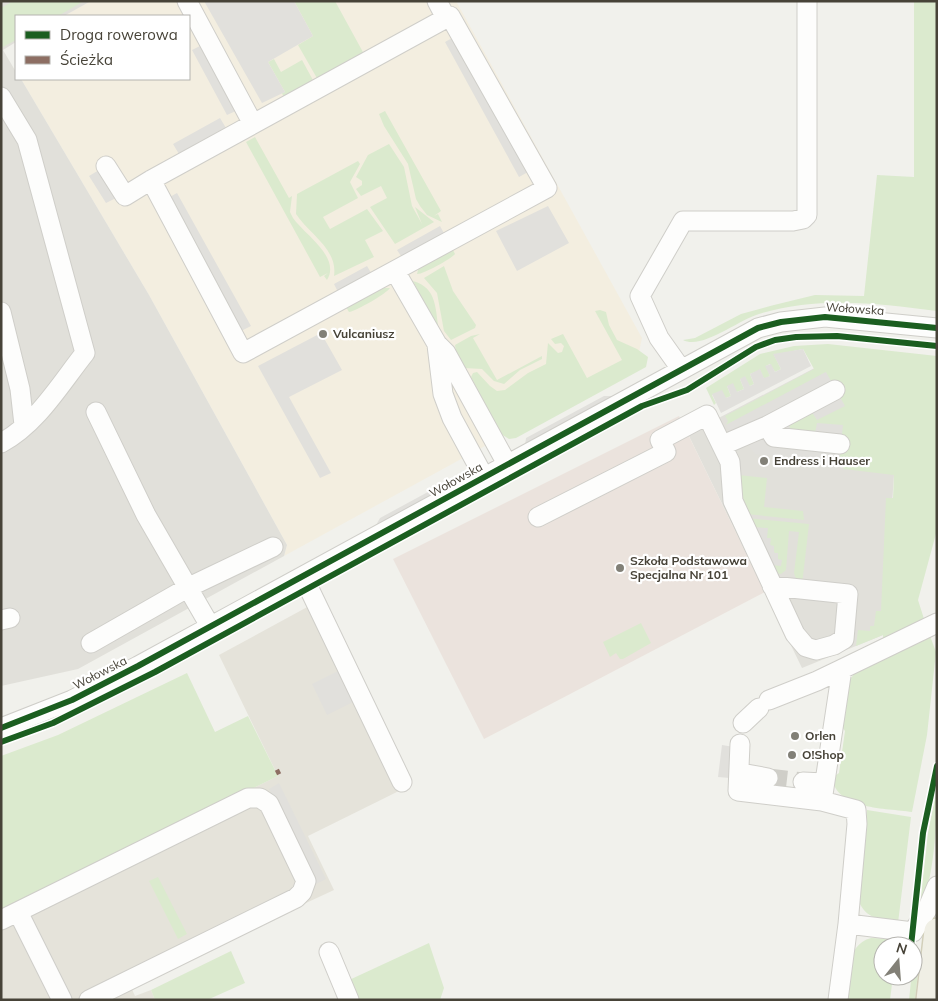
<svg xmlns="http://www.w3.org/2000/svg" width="938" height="1001" viewBox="0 0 938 1001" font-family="Mulish,sans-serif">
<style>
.residential{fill:#e5e3da}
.commercial{fill:#f3eee0}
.industrial{fill:#e1e0da}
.medical{fill:#ebe3dd}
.green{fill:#dbeace}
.parking{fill:#e1e0dc}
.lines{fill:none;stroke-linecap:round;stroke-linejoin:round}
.minor-tunnel{stroke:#cfcec8;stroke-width:19;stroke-dasharray:19 9;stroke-linecap:butt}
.minor-casing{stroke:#cfcec9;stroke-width:21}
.major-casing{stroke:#d2cfba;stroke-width:28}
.minor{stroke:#fdfdfc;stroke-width:19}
.major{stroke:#f0efe5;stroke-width:25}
.quiet{stroke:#8d6e63;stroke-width:5;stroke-dasharray:10 5;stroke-linecap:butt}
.cycleway-casing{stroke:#fff;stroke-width:9}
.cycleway{stroke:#1b5e20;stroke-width:6}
.poi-dot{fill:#828077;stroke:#fff;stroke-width:2}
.labels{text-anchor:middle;stroke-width:4.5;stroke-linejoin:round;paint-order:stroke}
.street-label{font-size:12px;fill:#474338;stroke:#fff}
.poi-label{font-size:12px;font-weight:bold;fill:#474338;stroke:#fff;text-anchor:start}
</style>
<rect width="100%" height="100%" fill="#f1f1ec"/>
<path class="residential" d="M322,599L407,787L308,836L334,890L130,985L135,996L151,990L155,1000H1V913L278,776L219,655Z"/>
<path class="commercial" d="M91,1H456L642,338L639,352L505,435L284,556L287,545L149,295L21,79H189V16H64Z"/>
<path class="industrial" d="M1,1H91L64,16H16V42L3,50L16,72V79H21L149,295L287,545L284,556L78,669L1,686Z
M849,350L894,475L883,635L802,668L688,434Z"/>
<path class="medical" d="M679,416L765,592L484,739L393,559Z"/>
<path class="green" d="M13,1H84L58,16H16V40L1,48V8Z
M294,1H335L364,54L318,80L298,45L313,36Z
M914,1H937V311C876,303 818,296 759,314C738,320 702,350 683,340L695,338L741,314L774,305L815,295L864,296L877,175L914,177Z
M274,59L281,72L302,60L314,82L284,98L282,93L285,92L268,62Z
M385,111L441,211L434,216L438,214L442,222L427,215L420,206L416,199L408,164L384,126L379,114Z
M255,137L289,198L292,196L290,212L293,218C305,235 341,257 327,280L324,276L328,273L320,277L246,142Z
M389,144L404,167L412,206L422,224L415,207L434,222L395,244L370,207L387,198L381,186L361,196L356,189L362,185V181L356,177L368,155Z
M358,161L360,164L350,182L358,198L323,217L330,229L367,209L383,231L365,240L374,257L334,276C338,249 309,234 296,214L297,194Z
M452,248L455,254C451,259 422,275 417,274L419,266Z
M444,266L453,291L476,325L475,328L451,340L444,331L437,293L424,278Z
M413,281C438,288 435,310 439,331Z
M384,288H390C386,294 356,311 349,312L346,307Z
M600,310L606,312L609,325L617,340L637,349L648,357L646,367L516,438L509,439L501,434L471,377L473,373L477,372L490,386L497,391L505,390L528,373L546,364L548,343L558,353L562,352L564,346L561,343L555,344L551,339L563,334L587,378L622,360L595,311Z
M480,334L473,338L497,380L542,356V359L520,370L504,384L494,381L482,369L464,368L456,353L455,345L471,336Z
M828,344L937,356V530L918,600L925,622L883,641V635L856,646L858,630L870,631V626H874L876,611H881L886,498H893L894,475L844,469L839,462L842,425L815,434L790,429L789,424L826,372L726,425L728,421L725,416L814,369L803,349L774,355L781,369L775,372L770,364L766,366L770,376L764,379L760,370L750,374L754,384L750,386L740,379L744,389L737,392L727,386L731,396L726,398L712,395L716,403L714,405L706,388L760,354L794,346Z
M738,475L767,478L764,507L803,511L804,520L746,514L740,501Z
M747,518L809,524L802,585L796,579L794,573L799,532L789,531L786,570L781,574L776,573L771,565L778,559L767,538L751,527Z
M641,623L651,643L623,659H620L616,653L610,657L603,642Z
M930,636L936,652L927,735L912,812C886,808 837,810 832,778L839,773L845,731L840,724L847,683L855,673Z
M187,673L215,732L248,716L278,776L1,913V756L58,735Z
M937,788C937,827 934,878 919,914L928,833Z
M867,810L911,817L898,923C880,920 866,919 858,900Z
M158,877L187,934L178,939L149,881Z
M871,938L896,939V946H883V976H893L890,1000H846C848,978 845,945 871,938Z
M429,943L444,988L440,1000H356L347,981Z
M231,951L245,983L207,1000H155L151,990Z
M914,952L919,962L915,1000H909Z"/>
<path class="parking" d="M204,1H294L313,36L268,62L285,92L262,103Z
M454,37L528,172L519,177L445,42Z
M202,45L238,110L227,115L192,50Z
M220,118L226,128L179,154L173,144Z
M99,170L116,198L106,203L89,176Z
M177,193L251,326L241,331L168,198Z
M548,206L569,243L517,271L496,231Z
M440,226L445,235L403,259L397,250Z
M367,266L373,276L339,294L334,284Z
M321,333L342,370L289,397L331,473L320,478L258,366Z
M803,349L811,366L721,413L712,394L722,390L726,398L731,396L727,386L733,383L737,392L744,389L740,379L745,376L750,386L754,384L750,374L760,369L764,378L770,376L765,366L771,364L775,372L781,369L773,354Z
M826,372L845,406L817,420L811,411L789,424V427L793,431L815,433L817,423L843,425L839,462L755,454L745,441L737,445L726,425Z
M604,396H614L525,445L526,438Z
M450,480L455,483L375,527L380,518Z
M751,527L768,528L767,538H771L770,545L774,546V553H778V559L782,560L781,566L771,565Z
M338,671L353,702L327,715L312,684Z
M722,745L734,747L730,778L718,777Z
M279,783L326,879L316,884L269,789Z"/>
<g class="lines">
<path class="minor-tunnel" d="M768,778L803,782"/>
<defs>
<path id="minor" d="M187,1L253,124
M437,1L446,18
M1,97L27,140L85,353C61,383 37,424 1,443
M106,166L125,196L151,180L450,16L547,188L243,353L151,180
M395,271L437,344L446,353L507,464
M1,312L20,389L24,425
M437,345L443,394L452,418L484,477
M681,369L659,338L640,296L683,221H793L803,219L807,215V1
M96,412L146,515L210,626
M767,426L774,437L840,444
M723,445L767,426L835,390
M538,517L666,452L660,440L707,415L730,462L733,501L795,634L806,647L816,650L834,645L844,639L848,594L772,586
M303,576L402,782
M1,620L10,618
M91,643L189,587L273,547
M769,700L817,681L842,669
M743,723L759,708
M1,728L72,700L138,666L758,328L781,322L825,317L937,328
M740,744L738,791L822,801
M741,773L768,778
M803,782L824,783
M18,912L62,1000
M1,920L248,798H260L269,804L306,881L302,892L296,898L89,1000
M848,924L857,824L856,810L822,801L842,669L937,623
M913,932L927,910L937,886
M329,952L349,1000
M838,1000L848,924L913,932"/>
<path id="major" d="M929,1000L937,931"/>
</defs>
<use href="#minor" class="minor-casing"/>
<use href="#major" class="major-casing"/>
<use href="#minor" class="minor"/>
<use href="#major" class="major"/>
<path class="quiet" d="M276,773L280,771"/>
<defs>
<path id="cycleway" d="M1,728L72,700L138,666L758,328L781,322L825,317L937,328
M1,742L53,723L155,672L642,406L687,390L756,347L775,340L796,337L837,336L937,346
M911,946L923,833L937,766"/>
</defs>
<use href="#cycleway" class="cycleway-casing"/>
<use href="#cycleway" class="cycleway"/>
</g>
<g class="poi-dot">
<circle cx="323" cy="334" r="5"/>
<circle cx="764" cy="461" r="5"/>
<circle cx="620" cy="568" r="5"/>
<circle cx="795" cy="736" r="5"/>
<circle cx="792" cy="755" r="5"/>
</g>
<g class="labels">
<g class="street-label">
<text transform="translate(855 309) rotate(4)" y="4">Wołowska</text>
<text transform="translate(456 480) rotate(-29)" y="4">Wołowska</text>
<text transform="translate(100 673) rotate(-27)" y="4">Wołowska</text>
</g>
<g class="poi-label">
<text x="333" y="338">Vulcaniusz</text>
<text x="774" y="465">Endress i Hauser</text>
<text x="630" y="565">Szkoła Podstawowa<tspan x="630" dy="14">Specjalna Nr 101</tspan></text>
<text x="805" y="740">Orlen</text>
<text x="802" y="759">O!Shop</text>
</g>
</g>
<rect width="938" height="1001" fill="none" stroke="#474338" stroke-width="5"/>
<rect x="15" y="15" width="175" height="65" fill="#ffffff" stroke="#b5b4af"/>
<rect x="25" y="31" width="25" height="8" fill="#1b5e20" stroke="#b5b4af"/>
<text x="60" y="40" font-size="15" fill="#474338">Droga rowerowa</text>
<rect x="25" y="56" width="25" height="8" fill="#8d6e63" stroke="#b5b4af"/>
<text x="60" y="65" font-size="15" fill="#474338">Ścieżka</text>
<g transform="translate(898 961) rotate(17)"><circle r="24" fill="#ffffff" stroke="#b5b4af"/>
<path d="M0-4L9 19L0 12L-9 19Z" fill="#828077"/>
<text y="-8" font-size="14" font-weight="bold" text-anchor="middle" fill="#474338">N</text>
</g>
</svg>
